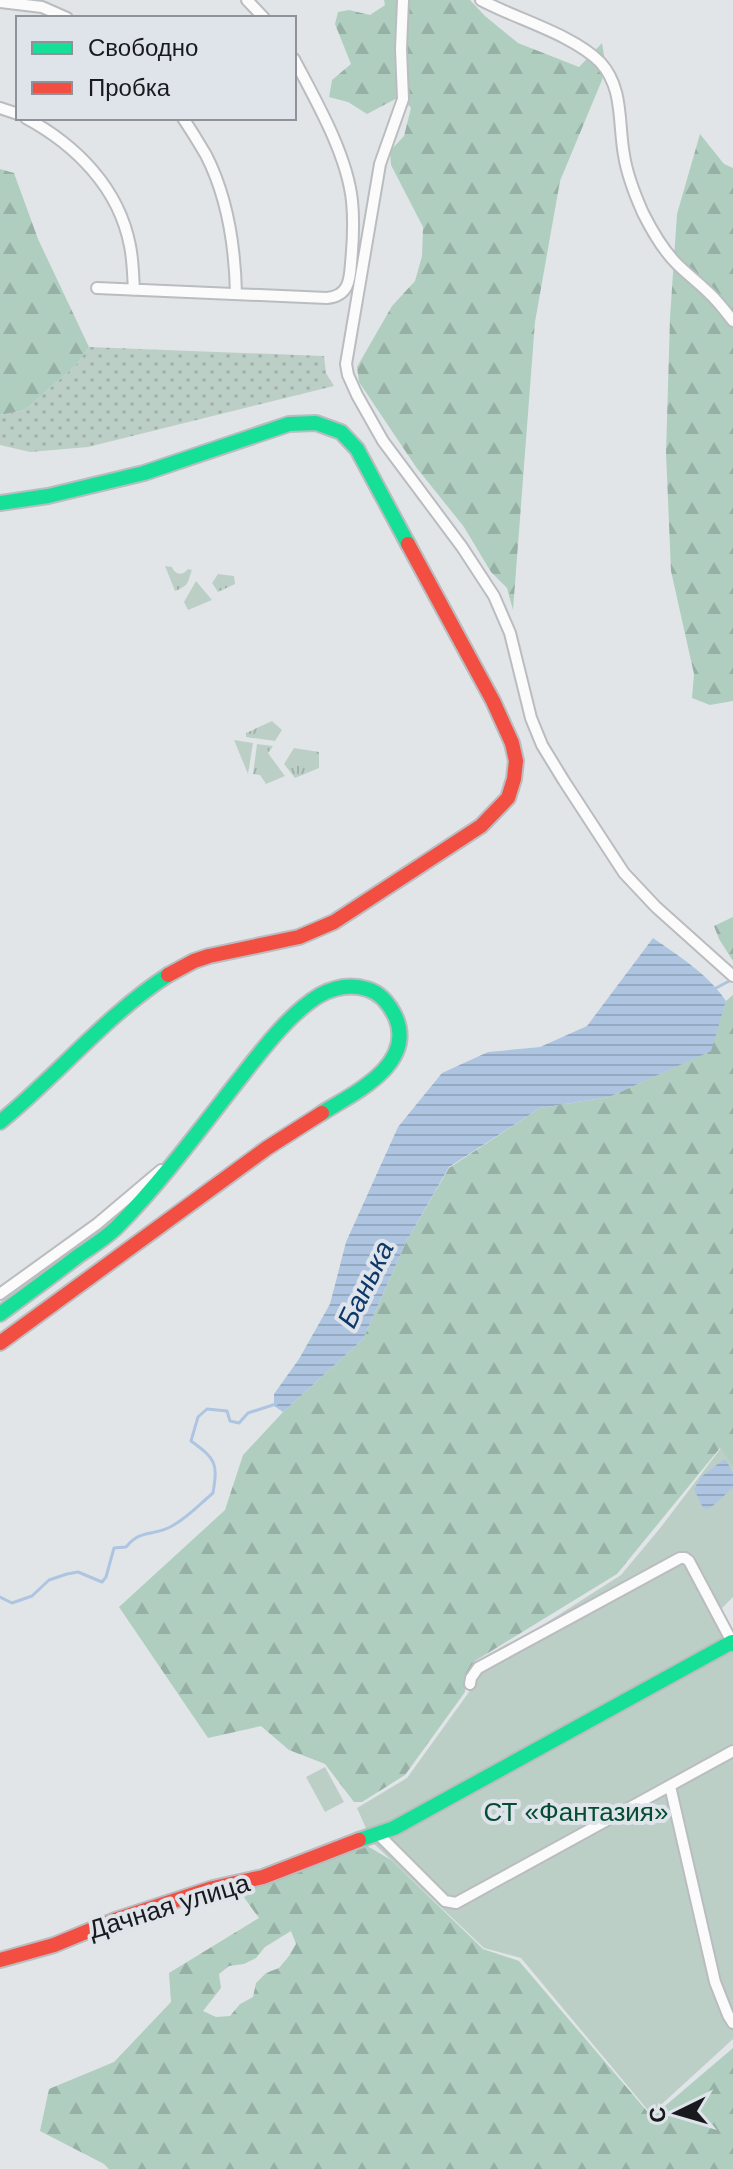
<svg xmlns="http://www.w3.org/2000/svg" width="733" height="2169" viewBox="0 0 733 2169" font-family="Helvetica,sans-serif">
<style>
.grass{fill:url(#grass-dots)}
.forest{fill:url(#forest-firs);fill-rule:evenodd}
.park{fill:url(#park-tufts)}
.garden{fill:#bccfc7}
.water{fill:url(#water-rules)}
.lines{fill:none;stroke-linecap:round;stroke-linejoin:round}
.stream{stroke:#aec5e2;stroke-width:3}
.street-casing{stroke:#babcbf;stroke-width:14}
.fast-casing{stroke:#babcbf;stroke-width:18}
.jam-casing{stroke:#babcbf;stroke-width:18}
.street{stroke:#fbfbfc;stroke-width:10}
.fast{stroke:#16e098;stroke-width:14}
.jam{stroke:#f24e42;stroke-width:14}
.labels{text-anchor:middle;stroke-width:8;stroke-linejoin:round;paint-order:stroke}
.park-label{font-size:26px;fill:#054c33;stroke:#dfe4eb}
.street-label{font-size:26px;fill:#181a1d;stroke:#dfe4eb}
.water-label{font-size:28px;font-style:italic;fill:#0d3869;stroke:#dfe4eb}
</style>
<defs>
<pattern id="grass-dots" width="8" height="8" patternUnits="userSpaceOnUse" patternTransform="scale(2)"><rect width="8" height="8" fill="#bccfc7"/><path d="M2 2h.1M6 6h.1" fill="none" stroke="#a1b1aa" stroke-width="1.8" stroke-linecap="round"/></pattern>
<pattern id="forest-firs" width="22" height="20" patternUnits="userSpaceOnUse" patternTransform="scale(2)"><rect width="22" height="20" fill="#afcec0"/><path d="M5 1l3.5 6h-7zM16 11l3.5 6h-7z" fill="#96b0a5"/></pattern>
<pattern id="park-tufts" width="24" height="20" patternUnits="userSpaceOnUse" patternTransform="scale(2)"><rect width="24" height="20" fill="#bccfc7"/><path d="M3 7l-1-3M5 7V3M7 7l1-3M15 17l-1-3M17 17v-4M19 17l1-3" fill="none" stroke="#a1b1aa"/></pattern>
<pattern id="water-rules" width="6" height="5" patternUnits="userSpaceOnUse" patternTransform="scale(2)"><rect width="6" height="5" fill="#aec5e2"/><path d="M0 2.5h6" fill="none" stroke="#95a9c1"/></pattern>
</defs>
<rect width="100%" height="100%" fill="#e2e5e8"/>
<path class="grass" d="M89,347L324,356L326,373L334,386L88,447L30,452L0,445V415L25,410L76,365Z"/>
<path class="forest" d="M384,0H470L485,16L518,43L579,67L602,43L605,61L602,80L560,181L535,322L513,610L507,588L491,572L464,527L416,467L359,382L357,367L392,306L415,281L422,256L423,227L391,165L390,151L404,136L411,108L403,99V95L367,114L348,102L329,97L332,80L351,64L335,24L338,12L349,10L370,15L385,5Z
M700,134L724,164L733,168V701L710,705L692,698L694,674L671,571L666,453L670,318L677,214Z
M0,169L14,173L38,239L89,347L76,365L25,410L0,415Z
M733,917V961L719,939L714,926Z
M733,995V1468L720,1448L617,1574L475,1661L465,1679V1692L405,1775L362,1802H354L325,1764L289,1750L261,1726L208,1738L119,1607L225,1510L243,1455L283,1412L363,1339L406,1242L449,1168L540,1108L609,1097L710,1051L726,1001Z
M364,1844L391,1860L483,1949L519,1961L652,2117L733,2048V2169H109L104,2164L40,2131L49,2089L114,2062L171,2002L169,1973L259,1918L243,1896L244,1885L271,1882ZM291,1931L296,1944L289,1956L279,1968L266,1973L256,1983L253,1997L240,2004L230,2016L216,2017L203,2011L221,1988L219,1974L229,1966L244,1964L256,1958L265,1947Z"/>
<path class="park" d="M165,566L172,567C175,575 183,576 188,569L192,570C187,583 190,585 175,591Z
M218,574L234,576L235,584L218,592L212,583Z
M272,721L282,730L275,741L246,737V733Z
M234,740L253,743L248,774Z
M257,744L273,746L268,753L285,776L266,784L260,775L253,774Z
M294,748L319,752V768L295,778L284,764Z"/>
<path class="garden" d="M196,581L212,600L188,610L184,602Z
M721,1448L733,1468V1597L718,1612L733,1639V2039L651,2114L521,1958L484,1948L372,1842L357,1808L407,1778L469,1692L466,1679L477,1667L621,1575L661,1527Z
M325,1767L344,1802L325,1812L306,1777Z"/>
<path class="water" d="M653,938C679,956 708,974 726,1001L711,1051L609,1097L540,1108L449,1167L406,1242L363,1339L283,1412L274,1406V1394L299,1359L330,1304L346,1242L398,1127L442,1073L488,1052L540,1047L587,1026Z
M723,1460H726L733,1473V1488C723,1495 718,1504 707,1509L703,1508L694,1489L701,1477Z"/>
<g class="lines">
<path class="stream" d="M716,988L733,979
M0,1597L12,1603L32,1596L49,1580L67,1574L78,1572L102,1582L106,1577L114,1548L126,1547C142,1528 153,1537 172,1526C187,1518 200,1504 213,1493C218,1463 216,1459 191,1441L198,1417L207,1409L227,1411L230,1421L239,1423L248,1413L276,1404"/>
<defs>
<path id="street" d="M247,0L264,18
M403,0L401,49L403,99L380,164L346,364L348,375L357,395L383,441L462,547L494,596L510,633L531,718L542,745L564,781L624,873L656,907L733,976
M481,0C516,19 572,34 600,62C624,88 618,123 624,155C627,175 635,195 643,213C652,231 663,250 677,264C687,274 699,283 709,293C718,301 725,311 733,321
M0,2L42,7L67,18
M0,108L18,114
M26,118C76,145 119,188 130,246C133,260 133,275 134,290
M183,118C191,130 199,143 206,155C228,198 235,246 236,294
M97,288L327,298C348,296 350,281 351,263C353,243 354,221 352,201C347,154 316,101 294,59
M0,1294L97,1224L161,1170
M470,1684L471,1678L478,1668L680,1558H685L689,1561L732,1642
M670,1786L715,1982L728,2015L733,2023
M377,1833L445,1901L456,1903L733,1751"/>
<path id="fast" d="M0,503L48,496L144,473L289,424L316,423L341,432L357,449L408,544
M0,1122C58,1075 105,1016 168,975
M0,1314C26,1295 52,1276 78,1256C91,1247 106,1238 117,1227C161,1182 198,1132 237,1082C259,1054 289,1013 320,995C335,987 351,984 367,989C381,993 390,1005 396,1018C415,1065 354,1093 322,1113
M359,1840L394,1828L732,1642L733,1644"/>
<path id="jam" d="M168,975L194,961L209,956L299,937L334,922L481,826L508,798L514,779L516,761L512,743L493,701L408,544
M0,1343L267,1148L322,1113
M0,1960L54,1945L115,1920L213,1888L263,1877L359,1840"/>
</defs>
<use href="#street" class="street-casing"/>
<use href="#fast" class="fast-casing"/>
<use href="#jam" class="jam-casing"/>
<use href="#street" class="street"/>
<use href="#fast" class="fast"/>
<use href="#jam" class="jam"/>
</g>
<g class="labels">
<g class="park-label">
<text x="576" y="1821">СТ «Фантазия»</text>
</g>
<g class="street-label">
<text transform="translate(169 1906) rotate(-17)" y="9">Дачная улица</text>
</g>
<g class="water-label">
<text transform="translate(365 1284) rotate(-64)" y="10">Банька</text>
</g>
</g>
<rect x="16" y="16" width="280" height="104" fill="#dfe4eb" stroke="#8f9399" stroke-width="2"/>
<rect x="32" y="42" width="40" height="12" fill="#16e098" stroke="#8f9399" stroke-width="2"/>
<text x="88" y="56" font-size="24" fill="#181a1d">Свободно</text>
<rect x="32" y="82" width="40" height="12" fill="#f24e42" stroke="#8f9399" stroke-width="2"/>
<text x="88" y="96" font-size="24" fill="#181a1d">Пробка</text>
<g transform="translate(677 2113) rotate(265)" stroke="#dfe4eb" stroke-width="6" paint-order="stroke">
<path d="M0-6L14 30L0 20L-14 30Z" fill="#181a1d"/>
<text y="-12" font-size="22" font-weight="bold" text-anchor="middle" fill="#181a1d">С</text>
</g>
</svg>
